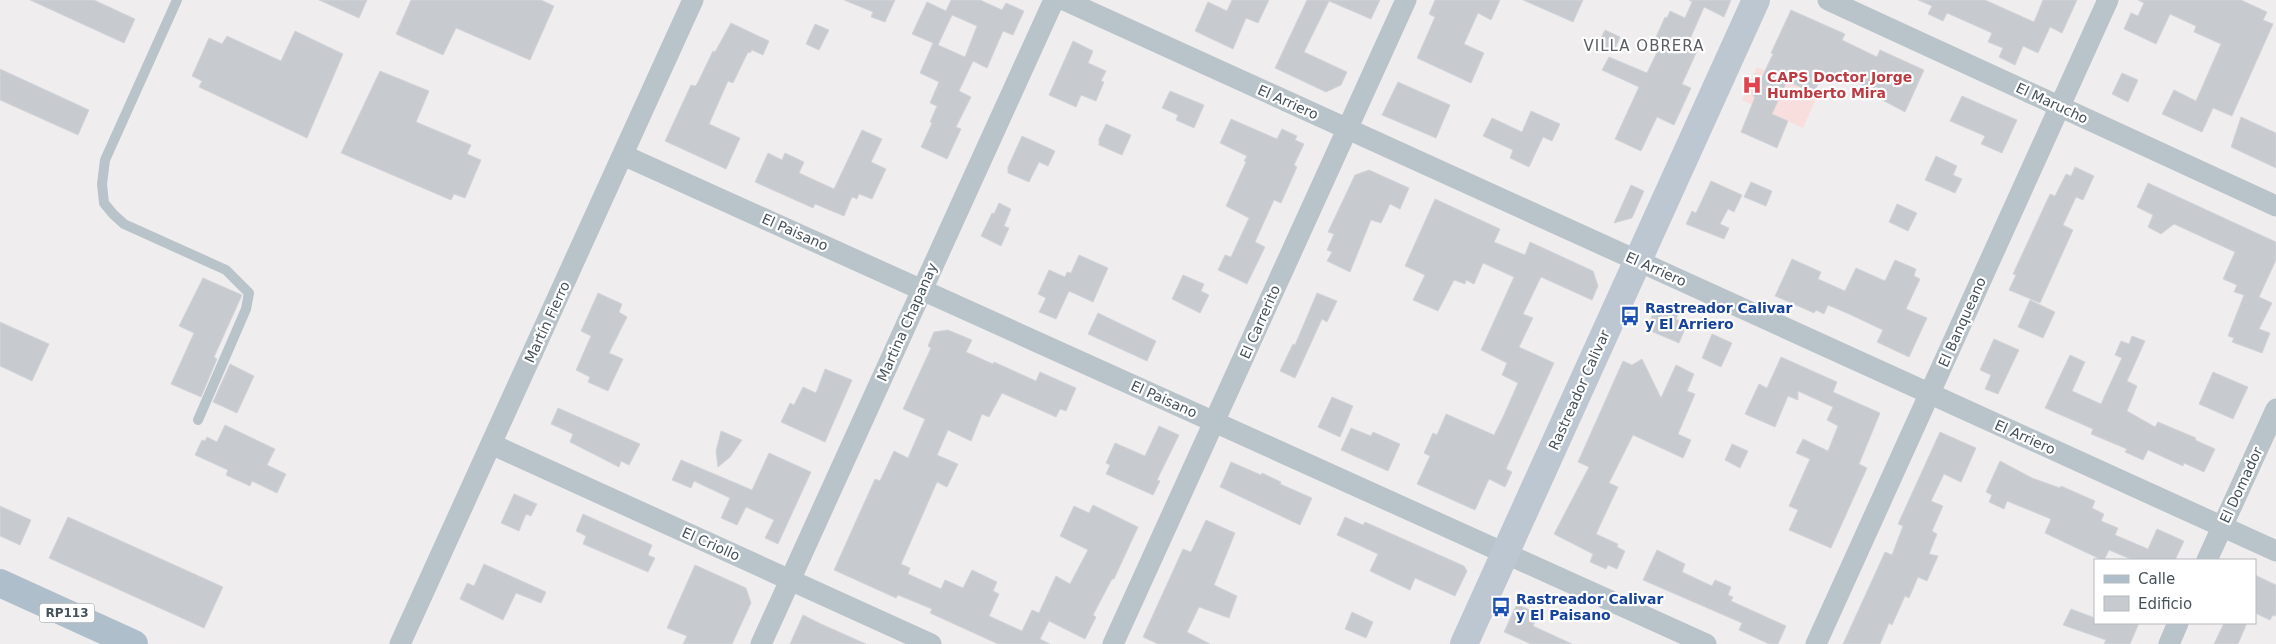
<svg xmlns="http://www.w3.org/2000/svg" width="2276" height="644" viewBox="0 0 2276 644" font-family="'DejaVu Sans',sans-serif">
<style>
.medical{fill:#f9dede}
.building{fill:#c7cbd0;stroke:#d2d4d9;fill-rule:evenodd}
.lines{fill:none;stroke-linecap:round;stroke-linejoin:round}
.lane{stroke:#b9c3ca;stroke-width:10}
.street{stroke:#b9c3ca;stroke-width:21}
.secondary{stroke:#bcc7d1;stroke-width:28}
.primary{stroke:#aebfcb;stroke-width:28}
.labels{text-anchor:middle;stroke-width:4.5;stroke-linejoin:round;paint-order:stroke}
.shield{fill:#fff;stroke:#7e868c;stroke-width:1}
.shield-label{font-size:12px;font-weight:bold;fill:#46525a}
.health-label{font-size:14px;font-weight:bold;fill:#be3a42;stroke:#fff;text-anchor:start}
.street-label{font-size:14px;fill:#46525a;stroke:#fff}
.transit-label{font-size:14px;font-weight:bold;fill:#164399;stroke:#fff;text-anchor:start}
.neighbourhood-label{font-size:15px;letter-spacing:1px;fill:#5a5e62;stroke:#fff}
</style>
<rect width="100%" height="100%" fill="#f0edee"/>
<path class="medical" d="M1757,67L1818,95L1803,128L1742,100Z"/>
<path class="building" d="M30,0H94L135,19L124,43Z
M319,0H367L359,18Z
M411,0H541L554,6L530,60L456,28L443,55L396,34Z
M844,0H895L885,22L871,17L873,12Z
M951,0H980L1002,10L1006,3L1024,11L1013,35L1003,31L987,68L973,61L959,91L971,97L956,127L961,129L947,159L921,147L932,123L930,122L937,106L930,103L939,82L920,73L933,43L912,34L927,2L946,11ZM952,15L977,26L965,57L938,45Z
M1232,0H1269L1258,23L1246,18L1233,49L1195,31L1208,2L1227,11Z
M1307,0H1380L1371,19L1329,1L1304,52L1347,72L1341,85L1326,92L1275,68Z
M1435,0H1500L1491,20L1478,13L1464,44L1484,53L1471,83L1417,58L1435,17L1429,14Z
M1523,0H1583L1573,22Z
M1689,0H1731L1724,17L1704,7L1687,46L1697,51L1682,84L1691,88L1674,125L1657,117L1641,151L1615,139L1639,87L1602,70L1609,57L1647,73L1660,46L1653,44L1665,17L1667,18L1670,11L1685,18L1692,2Z
M1918,0H1985L2034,22L2043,0H2077L2062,33L2050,27L2038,53L2023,46L2015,65L1999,57L2003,48L1988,42L1992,33L1947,13L1943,21L1928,14L1932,6Z
M2138,0H2241L2267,12L2263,20L2273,24L2232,116L2213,108L2202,132L2162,114L2174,90L2196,101L2221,44L2194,32L2196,26L2170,14L2156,44L2124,29L2131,13L2138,16L2144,3Z
M1791,10L1845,34L1842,40L1877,57L1880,50L1924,70L1905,112L1869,93L1871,89L1835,73L1832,80L1822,75L1814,93L1787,81L1772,114L1788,121L1777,148L1741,132L1755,97L1753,96L1773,54L1771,53Z
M731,23L769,41L763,55L752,50L750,53L748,52L733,83L728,81L709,124L740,138L726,169L665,141L691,85L695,86L697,84L713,51L715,52Z
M815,24L829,30L819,50L806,44Z
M1605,30L1620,37L1614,51L1598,44Z
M295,31L343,54L307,138L199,87L202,81L192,76L209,38L222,44L227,36L281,61Z
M1073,41L1093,51L1088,63L1106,71L1101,81L1104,82L1096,101L1081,95L1076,107L1049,95Z
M0,69L89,110L78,135L0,100Z
M380,71L429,91L416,122L471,145L467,154L481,160L465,198L454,194L451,200L341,153Z
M2122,73L2138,80L2128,102L2112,94Z
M1398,82L1450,105L1436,138L1382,115Z
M1170,91L1204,105L1194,128L1176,120L1178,115L1162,108Z
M1962,96L2017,120L2002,153L1981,144L1985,136L1950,121Z
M1531,111L1560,124L1552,141L1543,137L1529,167L1510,158L1513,150L1483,136L1492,118L1522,132Z
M2241,117L2276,133V168L2231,147Z
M1231,119L1277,139L1282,129L1297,136L1295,140L1304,144L1294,165L1297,167L1281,203L1274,200L1255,242L1265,247L1247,284L1218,270L1225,255L1231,257L1249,218L1226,206L1246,162L1244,161L1247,156L1220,143Z
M1106,124L1131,135L1122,155L1099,145V139Z
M862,130L882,139L871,162L886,169L872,199L859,194L857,199L852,197L844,216L815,204L813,208L755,182L768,153L782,160L785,153L804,162L799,173L834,189Z
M1022,136L1055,151L1048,166L1039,162L1029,182L1008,173V167Z
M1936,156L1957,166L1953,175L1962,179L1955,193L1925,180Z
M2075,167L2094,176L2083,200L2076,197L2063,225L2073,230L2040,303L2009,290L2016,275L2013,274L2050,194L2055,196L2066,174L2071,176Z
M1369,170L1409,188L1400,209L1390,204L1381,223L1371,220L1350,272L1327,261L1332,252L1327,250L1334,234L1328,232L1355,175Z
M1711,181L1742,195L1734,212L1728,209L1720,224L1729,228L1724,239L1686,224L1692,211L1696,213Z
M1751,182L1772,191L1766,206L1744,197Z
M2148,183L2276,242V260L2259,297L2272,303L2259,329L2270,333L2262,353L2232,342L2234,338L2228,336L2244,295L2234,292L2237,285L2223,279L2235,252L2174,224L2161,234L2148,227L2153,215L2137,207Z
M1631,185L1644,191L1632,218L1614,223Z
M1435,199L1500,229L1494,242L1525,255L1530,242L1593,271L1598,286L1592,300L1541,277L1523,314L1533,318L1519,347L1554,363L1506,469L1512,472L1505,487L1489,479L1475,510L1417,484L1430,456L1424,453L1433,433L1437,435L1446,414L1494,435L1503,417L1518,383L1502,375L1507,363L1481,350L1514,277L1483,263L1474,284L1466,280L1465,284L1454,280L1438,311L1413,300L1425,275L1405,266Z
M999,203L1011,209L1004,226L1009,228L1001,246L981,236L992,213L994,214Z
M1897,204L1917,213L1908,231L1889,222Z
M1079,255L1108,268L1093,302L1069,291L1056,319L1039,312L1046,298L1038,294L1049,270L1065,277L1067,272L1071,273Z
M1792,259L1821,272L1818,279L1845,291L1856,268L1885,281L1895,260L1916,269L1914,276L1920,279L1906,309L1927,318L1909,357L1877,342L1883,330L1849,314L1828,305L1824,314L1816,310L1814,313L1775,296Z
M1183,275L1204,284L1201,291L1209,295L1200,313L1172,299Z
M203,278L242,295L214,357L217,359L201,397L171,384L194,333L179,326Z
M598,293L622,304L619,312L627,317L609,353L623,359L608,391L588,382L590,377L576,370L591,336L581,331Z
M1317,293L1337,301L1327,322L1322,319L1295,378L1280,371L1293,344L1295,345Z
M2030,300L2055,312L2043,338L2018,327Z
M1657,305L1678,314L1676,319L1687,324L1679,343L1646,329Z
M1098,313L1156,341L1147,361L1088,334Z
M0,322L49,344L32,381L0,366Z
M948,330L972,340L966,352L993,364L994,362L1036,381L1040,372L1076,388L1066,411L1060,409L1056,417L1002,393L989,417L982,414L971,441L948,430L937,455L958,464L947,487L937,482L901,564L910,568L908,574L941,589L945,580L963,588L972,570L997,582L993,591L999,594L989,616L1022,631L1032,610L1039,613L1056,576L1070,584L1088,550L1060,536L1074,506L1089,513L1093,505L1138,527L1114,579H1112L1093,615L1096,617L1085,639L1049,621L1040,639L1050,644H998L930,613L932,609L898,595L896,598L834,570L875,479L880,481L894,451L908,458L925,419L903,409L931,348L928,346L934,332Z
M1712,334L1732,343L1721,367L1702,358Z
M2132,336L2145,341L2127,381L2137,386L2127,411L2155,427L2158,422L2196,438L2195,440L2215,449L2204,472L2184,463L2183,466L2148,450L2143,460L2125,452L2127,449L2091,434L2093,429L2045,408L2070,355L2085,362L2072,391L2101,404L2122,358L2115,355L2121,341L2129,344Z
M1994,339L2019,350L1998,394L1985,389L1991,375L1980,370Z
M1781,357L1837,382L1833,392L1880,413L1859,464L1867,468L1831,548L1789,530L1798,510L1789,506L1810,459L1796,453L1803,439L1828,451L1838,426L1827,420L1833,407L1798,391V400L1788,396L1775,427L1745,414L1759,384L1767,388Z
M1642,359L1661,398L1676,365L1694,374L1687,391L1695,394L1678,434L1691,440L1683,458L1633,435L1609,483L1618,487L1596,534L1618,544L1617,547L1625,551L1617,569L1608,565L1606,569L1590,562L1593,554L1554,534L1589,467L1578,462L1623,361L1632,365Z
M230,364L254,376L237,413L213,402Z
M825,369L852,380L825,442L781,422L790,403L794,405L803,387L816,393Z
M2213,372L2248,387L2233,419L2199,404Z
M1332,397L1353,406L1340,437L1318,427Z
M558,408L640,444L629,465L621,461L619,467L570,442L573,434L551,424Z
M225,425L275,449L267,465L286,474L277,493L252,481L250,486L226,475L228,470L195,455L202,440L205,441L207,437L217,442Z
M1159,426L1179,435L1157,480L1160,481L1153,495L1106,474L1110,465L1106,463L1115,443L1145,456Z
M1351,428L1371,436L1373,432L1400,444L1388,471L1341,450Z
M721,431L742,440L730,457L718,467L716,451Z
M1940,432L1976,448L1961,482L1944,474L1931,501L1943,506L1932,531L1937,534L1929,554L1938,556L1927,581L1918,577L1909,598L1905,596L1892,625L1889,623L1880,644H1843L1885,552L1892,555L1903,526L1898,524Z
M1732,444L1748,451L1740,468L1725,460Z
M769,453L811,472L778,544L765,538L774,520L746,507L737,525L721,518L730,498L694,481L691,488L672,480L681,460L752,490Z
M2000,461L2032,478L2060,488L2061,486L2095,501L2092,508L2104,514L2101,521L2118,528L2115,535L2148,549L2157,529L2184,541L2175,560H2133L2109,550L2104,560H2102L2045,533L2051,519L2007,501L2004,509L1989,502L1992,495L1986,492Z
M1231,462L1261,475L1262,473L1281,482L1280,484L1312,498L1300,525L1220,487Z
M514,494L537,504L531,516L526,514L519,531L501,523Z
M0,506L31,520L20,545L0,536Z
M583,514L652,545L648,555L655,558L648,572L583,544L586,536L576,531Z
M68,517L223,587L204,628L49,558Z
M1345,517L1363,525L1365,522L1464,566L1467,571L1455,596L1415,578L1410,590L1370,571L1378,554L1337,535Z
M1206,520L1235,533L1214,585L1237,596L1229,618L1199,607L1187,632L1210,644H1158L1143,637L1183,549L1191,552Z
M1657,550L1685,564L1682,572L1712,586L1715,580L1731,587L1728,595L1733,597L1731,601L1786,626L1778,644H1769L1739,630L1742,623L1643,580Z
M484,564L546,592L541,603L516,593L503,620L460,599L467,583L474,586Z
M695,565L746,588L751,603L732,644H683L687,636L667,628Z
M2255,575L2276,585V616L2273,615L2270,620L2255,613Z
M1517,604L1538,614L1533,626L1572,644H1531L1504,632Z
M2071,609L2095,618V623H2139L2130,644H2104L2106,640L2063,625Z
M1352,612L1373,622L1366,638L1345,629Z
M803,615L821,624L866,644H790Z
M2224,623H2247L2238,644H2214Z"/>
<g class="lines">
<path class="lane" d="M177,0L105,160L102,184L104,203L113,214L124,224L226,270L249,293L246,309L198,420"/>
<path class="street" d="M1064,0L2276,551
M1828,0L2276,206
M623,155L1706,644
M491,444L931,644
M2207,560L2276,409
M400,644L693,0
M761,644L1054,0
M1113,644L1406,0
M1816,644L2108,0
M2169,644L2178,623"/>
<path class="secondary" d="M1464,644L1756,0"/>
<path class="primary" d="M0,583L134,644"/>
</g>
<defs>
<symbol id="hospital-bare" viewBox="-9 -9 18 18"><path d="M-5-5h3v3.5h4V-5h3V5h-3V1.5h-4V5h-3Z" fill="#e0444e" stroke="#fff" stroke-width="2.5" paint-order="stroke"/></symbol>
<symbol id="bus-bare" viewBox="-9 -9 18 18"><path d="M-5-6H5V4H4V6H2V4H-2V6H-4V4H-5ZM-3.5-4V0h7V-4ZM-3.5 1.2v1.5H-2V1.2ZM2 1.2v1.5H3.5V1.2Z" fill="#1a4fb4" stroke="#fff" stroke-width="2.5" paint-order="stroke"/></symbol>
</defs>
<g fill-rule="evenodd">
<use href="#hospital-bare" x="1738" y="71" width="28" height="28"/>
<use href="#bus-bare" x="1616" y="302" width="28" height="28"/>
<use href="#bus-bare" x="1487" y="593" width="28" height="28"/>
</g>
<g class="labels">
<rect class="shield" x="39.5" y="603.5" width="55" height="19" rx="4"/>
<g class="shield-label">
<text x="67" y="617">RP113</text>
</g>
<g class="health-label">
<text x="1767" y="82">CAPS Doctor Jorge<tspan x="1767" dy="16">Humberto Mira</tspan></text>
</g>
<g class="street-label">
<text transform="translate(1288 102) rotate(24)" y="5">El Arriero</text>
<text transform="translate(2052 103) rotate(25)" y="5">El Marucho</text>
<text transform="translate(795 232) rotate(24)" y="5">El Paisano</text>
<text transform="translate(1656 269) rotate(24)" y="5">El Arriero</text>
<text transform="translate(547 322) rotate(-65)" y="5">Martín Fierro</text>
<text transform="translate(907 322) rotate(-66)" y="5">Martina Chapanay</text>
<text transform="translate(1260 322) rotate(-66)" y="5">El Carrerito</text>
<text transform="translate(1962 322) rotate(-66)" y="5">El Banqueano</text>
<text transform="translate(1579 390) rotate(-66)" y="5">Rastreador Calivar</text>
<text transform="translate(1164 399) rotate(24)" y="5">El Paisano</text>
<text transform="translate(2025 437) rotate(24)" y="5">El Arriero</text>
<text transform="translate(2241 485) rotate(-65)" y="5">El Domador</text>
<text transform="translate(711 544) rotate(24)" y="5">El Criollo</text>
</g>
<g class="transit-label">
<text x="1645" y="313">Rastreador Calivar<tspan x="1645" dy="16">y El Arriero</tspan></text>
<text x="1516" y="604">Rastreador Calivar<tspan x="1516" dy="16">y El Paisano</tspan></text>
</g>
<g class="neighbourhood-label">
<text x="1644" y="51">VILLA OBRERA</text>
</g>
</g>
<rect x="2094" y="559" width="162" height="65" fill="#ffffff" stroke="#b5babd"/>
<rect x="2104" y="575" width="25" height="8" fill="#aebfcb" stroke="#b5babd"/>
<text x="2138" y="584" font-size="15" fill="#46525a">Calle</text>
<rect x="2104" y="596" width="25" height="15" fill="#c7cbd0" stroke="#b5babd"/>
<text x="2138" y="609" font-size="15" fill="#46525a">Edificio</text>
</svg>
